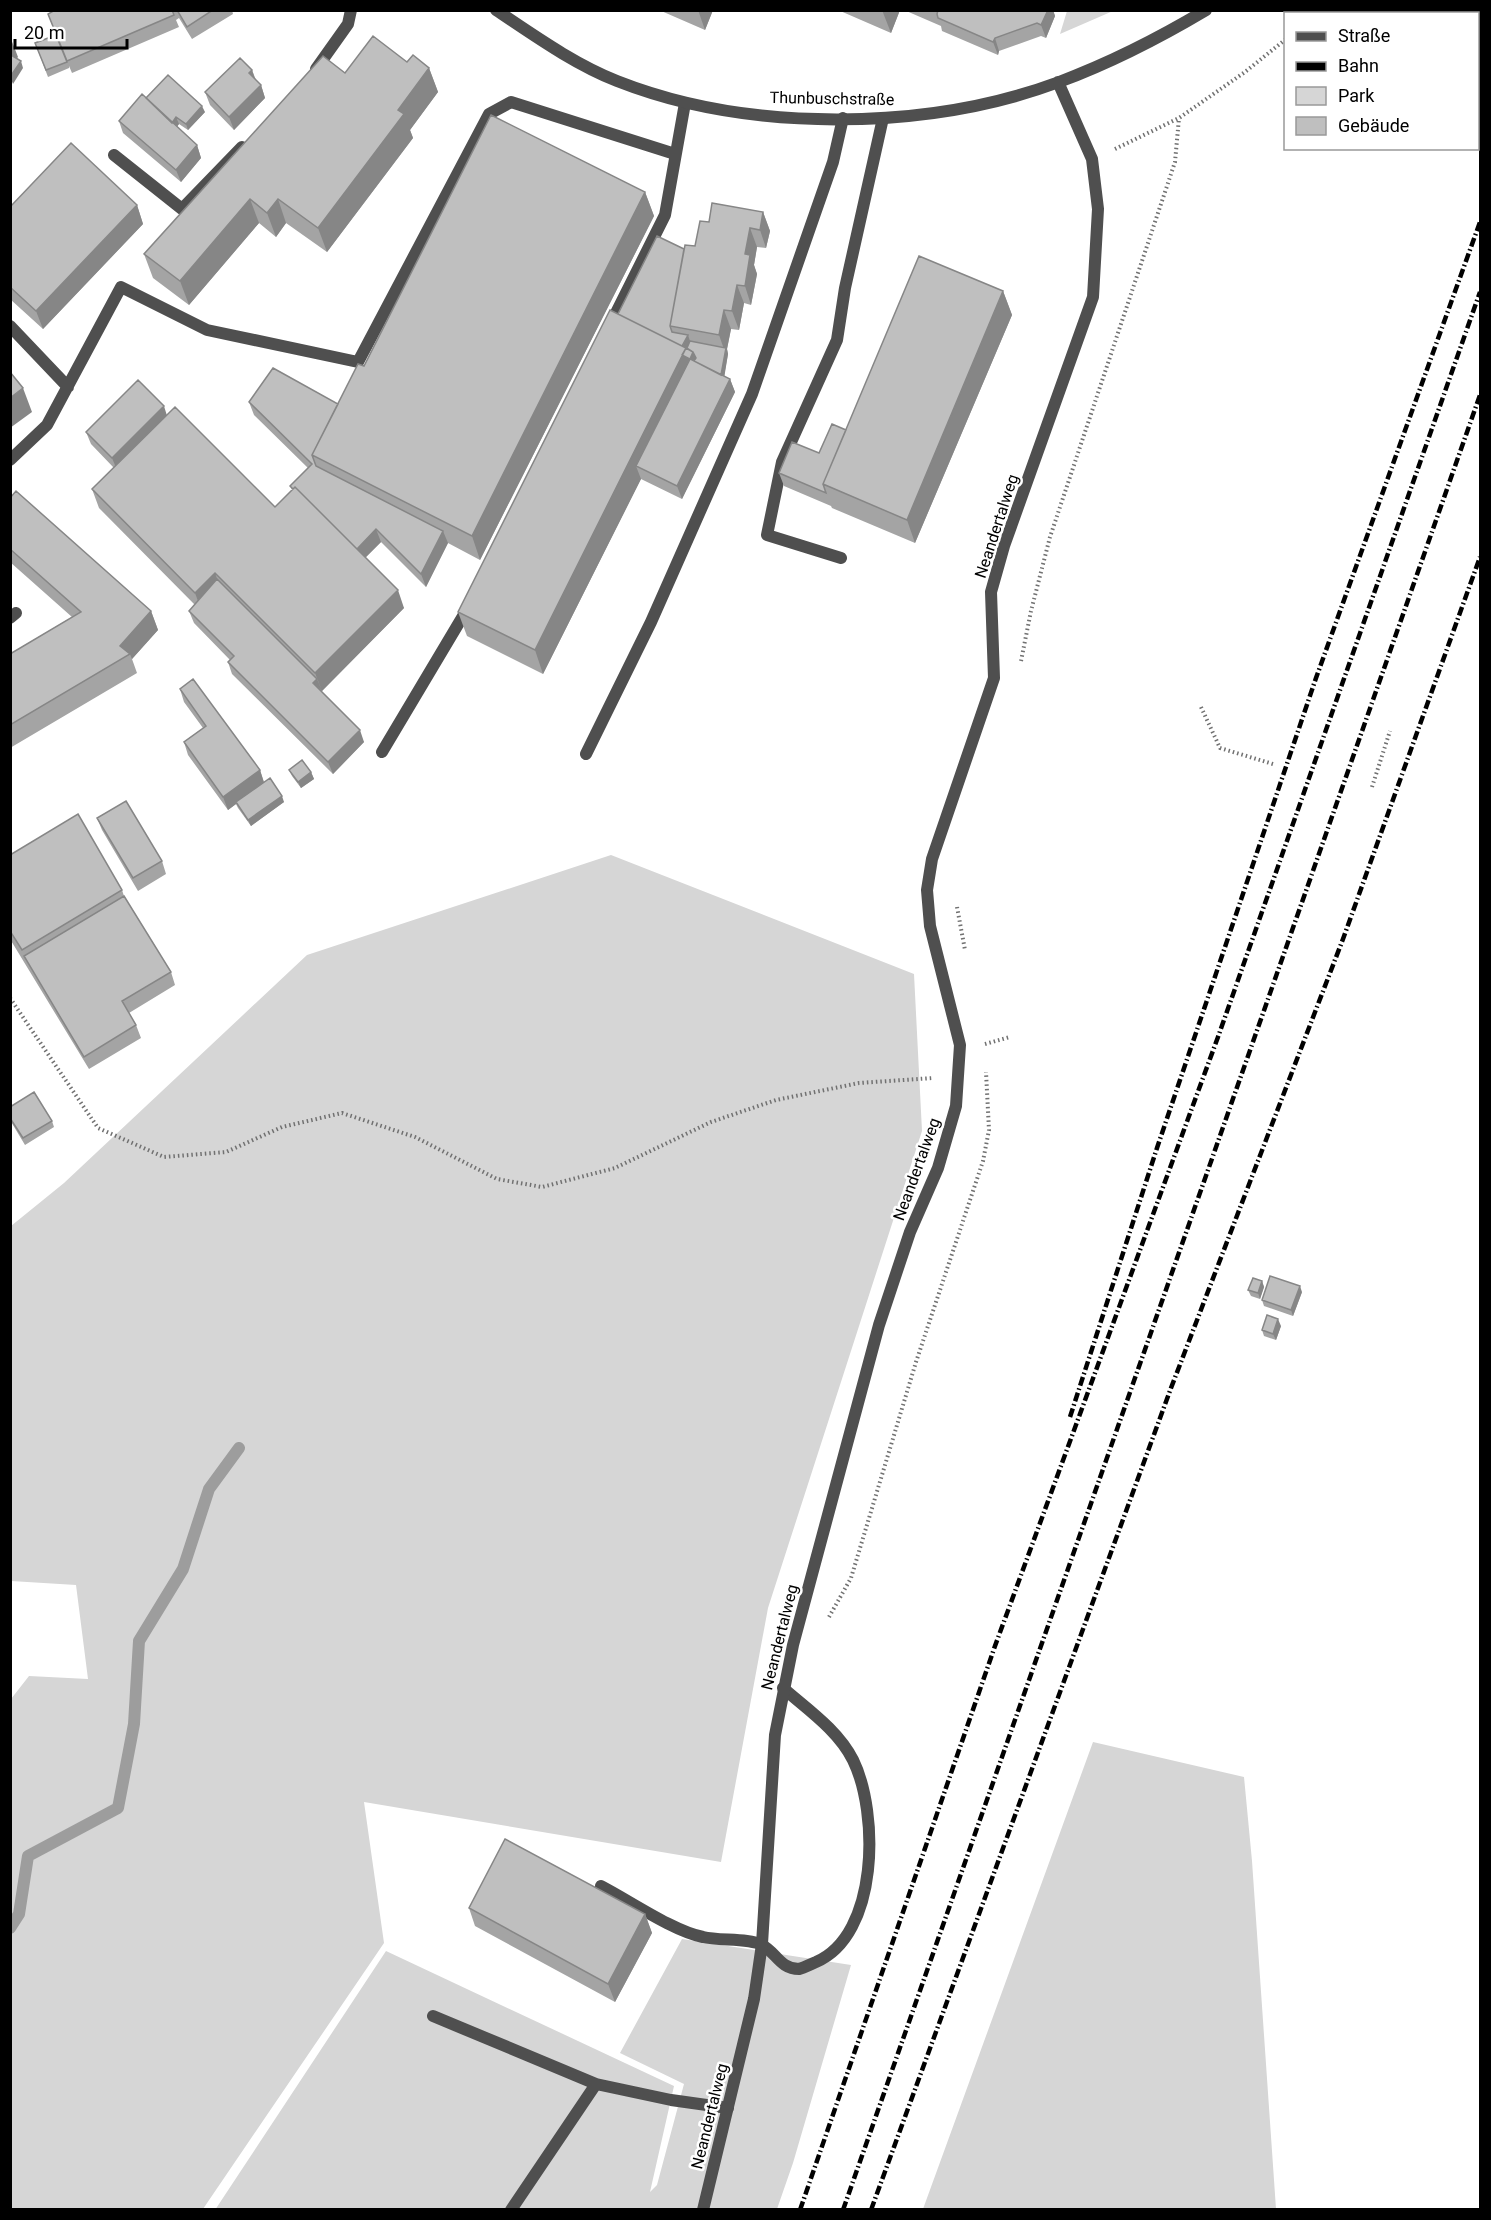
<svg xmlns="http://www.w3.org/2000/svg" width="1491" height="2220" viewBox="0 0 1491 2220" font-family="Roboto,sans-serif">
<style>
.green{fill:#d6d6d6}
.lines{fill:none;stroke-linecap:round;stroke-linejoin:round}
.stream{stroke:#9d9d9d;stroke-width:12}
.path{stroke:#717171;stroke-width:4;stroke-dasharray:1.5 3;stroke-linecap:butt}
.lane{stroke:#4f4f4f;stroke-width:12}
.street{stroke:#4f4f4f;stroke-width:12}
.rail{stroke:#000;stroke-width:4.5;stroke-dasharray:9 3 1.5 3;stroke-linecap:butt}
.wall{fill:#a4a4a4}
.shaded-wall{fill:#868686}
.building{fill:#bfbfbf;stroke:#868686;stroke-width:1.5}
.labels{text-anchor:middle;stroke-width:5;stroke-linejoin:round;paint-order:stroke}
.street-label{font-size:16px;fill:#000;stroke:#fff}
</style>
<rect width="100%" height="100%" fill="#fff"/>
<path class="green" d="M1067,11V10L1113,11L1060,34Z
M611,855L914,974L922,1131L768,1608L721,1862L364,1802L384,1943L203,2209H11V1699L29,1676L88,1679L76,1585L11,1581V1226L64,1183L307,955Z
M1093,1742L1244,1777L1252,1861L1276,2209H923Z
M682,1939L851,1965L793,2163L777,2209L215,2210L386,1951L674,2086L650,2192L657,2185L684,2084L620,2053Z"/>
<g class="lines">
<path class="stream" d="M10,1928L19,1914L28,1856L118,1808L134,1724L139,1641L183,1569L209,1489L239,1448"/>
<path class="path" d="M1322,14L1328,10
M1346,14L1348,10
M1409,14L1410,10
M1433,14V10
M1115,149L1179,118L1245,72L1286,39
M1021,661L1031,611L1050,537L1175,162L1179,118
M1201,707L1220,748L1273,764
M1372,787L1390,731
M957,907L965,950
M10,998L98,1128L164,1157L226,1152L282,1127L342,1113L415,1137L497,1179L542,1187L615,1168L711,1122L776,1100L859,1083L933,1078
M985,1044L1010,1037
M829,1617L851,1578L916,1362L983,1161L989,1130L986,1072"/>
<path class="lane" d="M316,69L348,24L351,10
M114,155L182,209L242,147
M610,325L665,215L685,103
M10,326L68,387
M10,460L47,425L121,287L207,330L358,362L489,114L511,102L675,154
M841,558L767,535L782,462L837,340L845,288L883,118
M10,618L16,613
M382,752L469,606
M586,754L651,622L752,394L833,162L843,118
M601,1886C630,1901 673,1931 703,1937C719,1941 749,1938 762,1945C776,1952 780,1969 799,1969C804,1968 811,1964 816,1962C879,1935 879,1813 853,1760C838,1730 807,1709 783,1688
M433,2016L596,2084L671,2100L728,2108
M511,2210L596,2084"/>
<path class="street" d="M496,10C535,36 574,64 617,81C749,133 927,131 1059,82C1110,63 1159,38 1206,10
M703,2210L754,1999L762,1944L775,1735L793,1645L879,1325L910,1232L938,1168L956,1106L960,1045L930,926L927,890L932,859L994,678L991,592L1004,546L1093,297L1098,209L1092,159L1058,82"/>
<path class="rail" d="M1070,1417L1157,1148L1316,678L1480,222
M800,2210L995,1646L1218,1037L1480,292
M843,2210L1480,395
M871,2210L1171,1388L1343,939L1480,557"/>
</g>
<path class="wall" d="M55,10H232L233,14L192,39L179,18L176,20L179,27L72,73L69,66V68L48,77L35,43L60,46L48,14Z
M659,10H713L705,30Z
M838,10H900L891,33Z
M904,10H1053L1055,16L1046,38L1041,36L999,51L998,55L942,31L941,26Z
M1480,10V104L1478,102V14Z
M407,62L429,68L438,92L410,130L413,138L327,252L286,223L276,237L259,223L189,305L153,278L144,254Z
M252,70L256,80L261,85L265,98L234,130L210,105L205,92Z
M146,98L205,112L188,130L179,124L177,127L197,145L201,158L181,182L123,133L119,121Z
M645,192L654,216L480,560L448,543L426,587L381,542L365,558L404,608L321,692L364,742L333,774L232,674L228,662L230,660L194,623L189,611L195,605L99,508L92,489L114,468L91,444L86,432L167,415L275,507L292,490L290,486L308,468L254,415L249,402L338,404L364,366Z
M137,205L143,224L43,329L10,299V207Z
M763,212L770,231L766,248L757,247L754,265L757,274L751,305L744,303L739,330L731,329L727,349L728,354L724,376L730,379L735,392L682,499L641,479L543,674L467,636L458,612L618,314L684,249L695,246L709,222Z
M1003,291L1012,315L915,543L832,508L831,506L784,486L779,473L819,453Z
M10,498L151,611L158,630L132,659L137,673L10,748V654L72,617L10,562Z
M180,689L260,770L264,782L284,802L251,826L238,808L236,804L228,810L188,755L184,742L203,728L184,702Z
M289,770L311,772L314,779L301,788L292,776Z
M97,818L162,861L166,874L138,891L102,830Z
M10,855L122,890L124,896L171,972L175,985L129,1013L136,1025L141,1038L89,1069L10,939Z
M10,1107L52,1121L54,1127L25,1145L10,1120Z
M1262,1281L1264,1287L1260,1299L1251,1296L1248,1290Z
M1302,1292L1293,1316L1264,1306L1262,1300Z
M1281,1326L1276,1340L1264,1336L1262,1330Z
M469,1908L645,1914L652,1933L615,2002L475,1926Z"/>
<path class="shaded-wall" d="M698,10H713L705,30Z
M882,10H900L891,33Z
M1048,10H1053L1055,16L1046,38L1041,25Z
M995,38L999,51L998,55L993,42Z
M11,39L18,57L10,67Z
M21,61L23,68L13,84L10,77Z
M429,68L438,92L410,130L413,138L327,252L318,228L398,110Z
M252,70L256,82L249,73Z
M1480,72V101L1478,93V79Z
M261,85L265,98L234,130L229,117Z
M202,106L205,112L188,130L186,124Z
M176,117L179,124L173,131L171,125Z
M197,145L201,158L181,182L176,170Z
M645,192L654,216L480,560L472,536Z
M250,199L259,223L189,305L180,281Z
M278,199L286,223L276,237L267,213Z
M137,205L143,224L43,329L36,311Z
M763,212L770,231L766,248L760,230Z
M750,228L757,247L754,265L757,274L751,305L745,286V254Z
M737,285L744,303L739,330L732,311Z
M1003,291L1012,315L915,543L907,520Z
M724,310L731,329L727,349L728,354L723,385L720,379L725,352L719,335Z
M688,335L698,365L636,466L641,479L543,674L535,650Z
M730,379L735,392L682,499L677,486Z
M23,388L32,412L10,428V398Z
M164,406L168,419L117,470L112,458Z
M376,529L381,542L360,563L355,551Z
M443,531L448,543L426,587L421,574Z
M215,573L222,592L202,612L195,593Z
M398,590L404,608L322,691L315,673Z
M151,611L158,630L132,659L130,654L120,646Z
M317,679L322,691L313,683Z
M360,730L364,742L333,774L328,762Z
M260,770L264,783L228,810L223,797Z
M311,772L314,779L301,788L298,782Z
M282,796L284,802L251,826L248,820Z
M1262,1281L1264,1287L1260,1299L1258,1293Z
M1300,1286L1302,1292L1293,1316L1291,1310Z
M1278,1319L1281,1326L1276,1340L1273,1334Z
M645,1914L652,1933L615,2002L608,1984Z"/>
<path class="building" d="M55,10H172L174,15L67,61L48,14Z
M177,10H213L187,27Z
M938,10H1048L1041,25L1037,23L995,38L993,42L938,18L937,14Z
M1444,10H1480V72L1478,79V14H1443Z
M56,35L67,62L46,70L35,43Z
M373,36L407,62L413,55L429,68L398,110L404,114L318,228L278,199L267,213L250,199L180,281L144,254L323,56L345,73Z
M11,55L21,61L10,77V56Z
M240,58L252,70L249,73L261,85L229,117L205,92Z
M168,75L202,106L186,124L176,117L172,123L146,98Z
M142,94L197,145L176,170L119,121Z
M491,115L645,192L472,536L312,455L358,364L364,366Z
M71,143L137,205L36,311L10,287V207Z
M712,203L763,212L760,230L750,228L745,254L750,255L745,286L737,285L732,311L724,310L719,335L670,326L685,245L695,246L700,221L709,222Z
M657,236L684,249L670,326L672,332L688,335L682,346L618,314Z
M919,256L1003,291L907,520L823,484Z
M610,310L686,348L535,650L458,612Z
M690,341L726,348L721,375L694,361L696,358L693,352L687,348Z
M686,348L693,352L690,359L730,379L677,486L636,466L690,359L682,355Z
M273,368L338,404L312,455L316,466L443,531L421,574L376,529L357,549L295,487L293,489L290,486L312,464L249,402Z
M10,372L23,388L10,398Z
M138,380L164,406L112,458L86,432Z
M175,407L275,507L295,487L398,590L315,673L215,573L195,593L92,489Z
M832,424L846,430L823,484L826,493L779,473L792,442L819,453Z
M16,491L151,611L120,646L130,654L10,725V654L81,612L10,549V498Z
M217,579L317,679L313,683L360,730L328,762L228,662L234,656L189,611Z
M193,679L260,770L223,797L184,742L206,726L180,689Z
M302,760L311,772L298,782L289,770Z
M270,778L282,796L248,820L236,802Z
M126,801L162,861L133,878L97,818Z
M78,814L122,890L22,950L10,931V855Z
M124,896L171,972L122,1001L136,1025L84,1057L24,956Z
M34,1092L52,1121L23,1138L10,1118V1107Z
M1270,1276L1300,1286L1291,1310L1262,1300Z
M1253,1278L1262,1281L1258,1293L1248,1290Z
M1267,1315L1278,1319L1273,1334L1262,1330Z
M505,1839L645,1914L608,1984L469,1908Z"/>
<g class="labels">
<g class="street-label">
<text transform="translate(832 98) rotate(1)" y="6">Thunbuschstraße</text>
<text transform="translate(996 526) rotate(-72)" y="6">Neandertalweg</text>
<text transform="translate(916 1169) rotate(-70)" y="6">Neandertalweg</text>
<text transform="translate(779 1637) rotate(-76)" y="6">Neandertalweg</text>
<text transform="translate(709 2116) rotate(-76)" y="6">Neandertalweg</text>
</g>
</g>
<rect width="1491" height="2220" fill="none" stroke="#000000" stroke-width="24"/>
<rect x="1284" y="12" width="195" height="138" fill="#ffffff" stroke="#999999" stroke-width="1.5"/>
<rect x="1296" y="32" width="30" height="9" fill="#4f4f4f" stroke="#999999" stroke-width="1.5"/>
<text x="1338" y="42" font-size="18" fill="#000000">Straße</text>
<rect x="1296" y="62" width="30" height="9" fill="#000000" stroke="#999999" stroke-width="1.5"/>
<text x="1338" y="72" font-size="18" fill="#000000">Bahn</text>
<rect x="1296" y="87" width="30" height="18" fill="#d6d6d6" stroke="#999999" stroke-width="1.5"/>
<text x="1338" y="102" font-size="18" fill="#000000">Park</text>
<rect x="1296" y="117" width="30" height="18" fill="#bfbfbf" stroke="#999999" stroke-width="1.5"/>
<text x="1338" y="132" font-size="18" fill="#000000">Gebäude</text>
<path d="M15 39v9h112v-9" fill="none" stroke="#000000" stroke-width="3"/>
<text x="24" y="39" font-size="18" fill="#000000" stroke="#ffffff" stroke-width="4.5" paint-order="stroke">20 m</text>
</svg>
